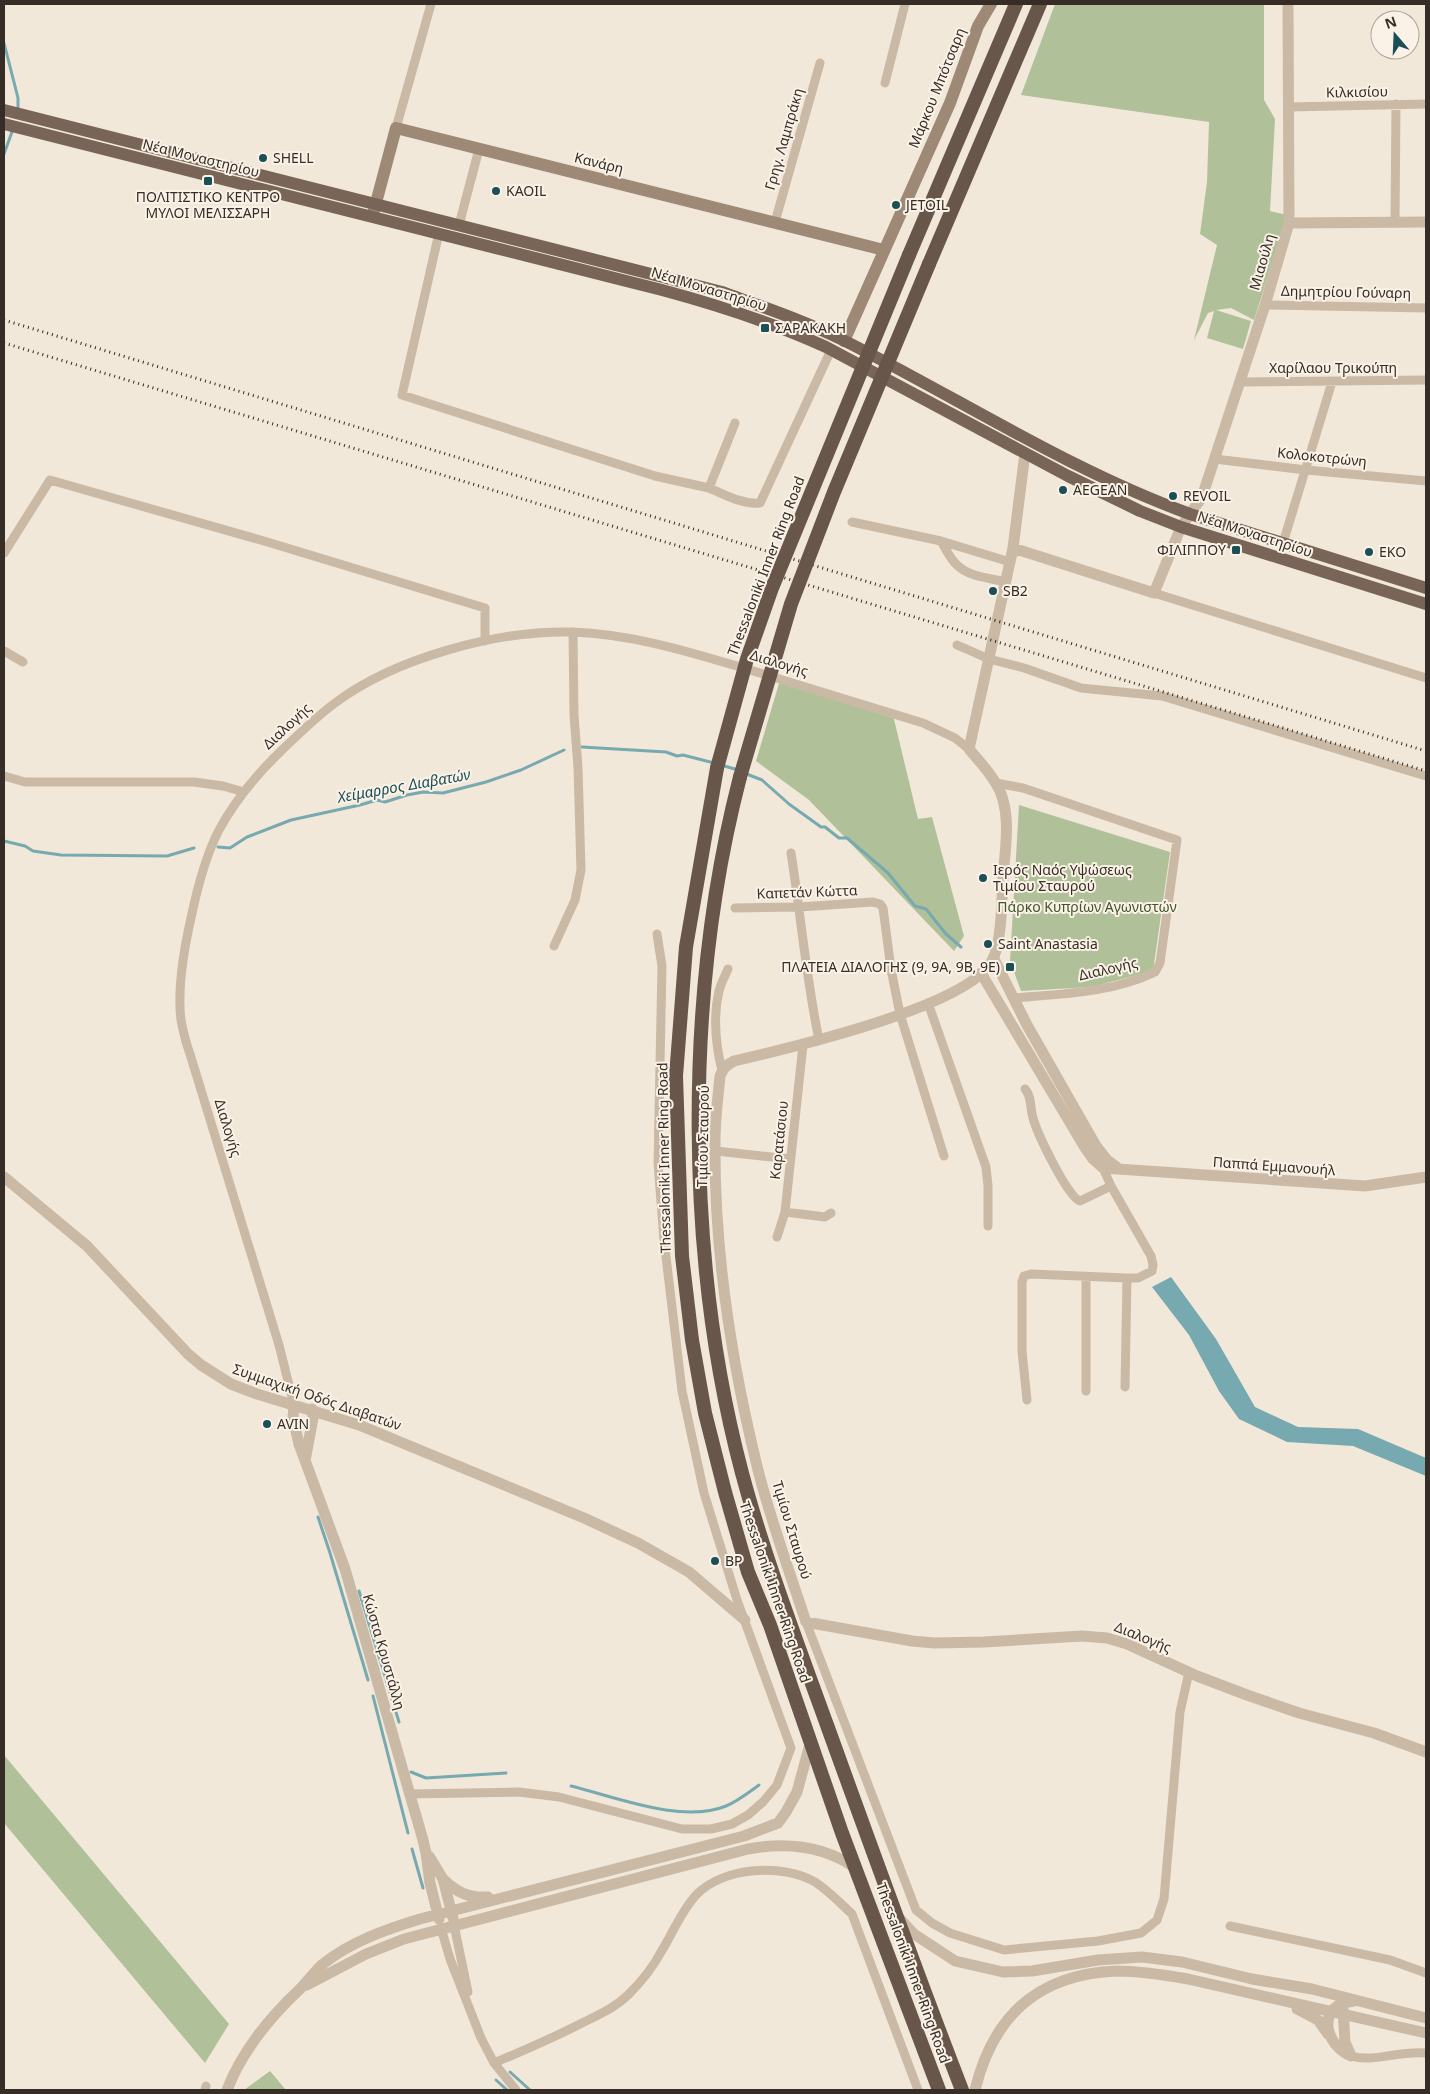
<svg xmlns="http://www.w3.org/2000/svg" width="1430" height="2094" viewBox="0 0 1430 2094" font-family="'Noto Sans',sans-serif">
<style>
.green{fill:#b0c199}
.water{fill:#77a9b0}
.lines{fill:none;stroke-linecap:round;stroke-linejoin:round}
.stream{stroke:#77a9b0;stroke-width:3}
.minor{stroke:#cab9a5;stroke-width:9}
.tertiary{stroke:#cab9a5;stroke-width:11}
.secondary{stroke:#9e8876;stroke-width:12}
.primary{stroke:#786557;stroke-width:12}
.trunk{stroke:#68564a;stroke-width:14}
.rail{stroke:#362d26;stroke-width:3;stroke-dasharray:1 4;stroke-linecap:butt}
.trunk-bridge{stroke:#68564a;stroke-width:14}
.poi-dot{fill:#1b4f58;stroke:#faf2e6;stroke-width:2}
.labels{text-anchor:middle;stroke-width:4;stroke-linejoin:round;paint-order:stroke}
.street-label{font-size:14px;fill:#362d26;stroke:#faf2e6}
.poi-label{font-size:14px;fill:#362d26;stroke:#faf2e6;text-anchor:start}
.park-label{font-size:14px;fill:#41552a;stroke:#faf2e6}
.water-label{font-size:15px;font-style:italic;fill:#1b4f58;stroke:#faf2e6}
</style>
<rect width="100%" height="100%" fill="#f2e8d9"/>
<path class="green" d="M1055,4H1264V100L1275,119L1270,211L1287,215L1254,320L1231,308L1216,310L1251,321L1243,349L1207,338L1214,311L1208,313L1194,340L1217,245L1200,234L1207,182L1209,122L1021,95Z
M780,680L892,711L918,819L932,817L964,936L954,951L809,800L756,761Z
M1019,805L1170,852L1153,971L1091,987L1021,991L1010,961Z
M4,1755L229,2024L205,2063L4,1823Z
M270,2071L286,2090H244Z"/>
<path class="water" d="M1171,1277L1216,1339L1255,1407L1298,1427L1358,1429L1426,1458V1476L1353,1446L1287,1442L1239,1419L1219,1391L1189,1335L1152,1287Z"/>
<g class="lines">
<path class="stream" d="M4,43L18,98V111
M4,154L13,129
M582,747L666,752L677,756L683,755L714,763
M721,765L738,770
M744,773L762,780L789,804L821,827H825L839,838H847L888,873L915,906L926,909L946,934L961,947
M4,841L25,846L33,851L61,855L167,856L194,848
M218,847L230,848L247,837L291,820L360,805L377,800L385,802L407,795L423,792L443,793L486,782L521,770L564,750
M318,1517L330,1553L368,1680
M359,1591L399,1722
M373,1696L408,1833
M411,1772L426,1778L506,1773
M571,1786C616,1797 682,1824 726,1806C738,1801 749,1792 759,1785
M412,1849L423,1888
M510,2072L530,2090
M496,2080L507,2090"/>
<path class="minor" d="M885,83L905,4
M1289,107L1426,104
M396,128L431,4
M775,222L820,63
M1395,222L1396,104
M459,225L479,149
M439,233L402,395L655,476L709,488
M1265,305L1426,308
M1239,382L1426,380
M735,423L709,488C724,494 743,505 760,503L831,350
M1215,459L1306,470L1426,481
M852,522L941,541C946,549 950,559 957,565C969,577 990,578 1006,582
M941,541L1010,562
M1283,543L1332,382
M4,553L50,480L264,541L485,608V641
M1154,593L1426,678
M957,645L989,659L1024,668L1081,688L1162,696L1426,776
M4,651L23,662
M4,776L25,782H194L223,786L244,792
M996,783L1023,788L1177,840L1160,963L1155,972C1112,993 1061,994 1013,998
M791,853C801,916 806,978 819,1040
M735,908L800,907L873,902L880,904L883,908L891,969L900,1014L944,1156
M554,946L575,900L581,870L578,768L574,715L573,632
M928,1003L986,1167L988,1186V1226
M722,1071C716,1046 713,1016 719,991C721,983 725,976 728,969
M1025,1089C1032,1096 1030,1109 1033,1118C1037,1133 1068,1198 1080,1201L1111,1186
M716,1151L790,1159
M785,1212L825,1217L831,1213
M777,1237L785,1212L803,1045
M1086,1277V1391
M1125,1387L1127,1278
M1027,1400L1022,1351V1282L1024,1276L1031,1274L1127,1278H1138L1152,1271L1153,1265L1151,1256L1111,1186L1103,1168
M294,1405L279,1345L190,1054C186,1043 183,1031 181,1020C177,988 184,949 191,918C197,889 205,857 219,830C235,800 257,774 282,750C299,734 316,717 335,703C395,658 498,630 572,632C632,634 690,652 747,669C805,687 864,705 923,723L955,738L969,749
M806,1622L916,1910L932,1923L950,1933L1004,1950L1098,1941L1141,1933L1157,1920L1164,1899L1180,1712L1189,1672
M409,1794L519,1792L559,1797L682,1829H711L732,1824L748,1815L763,1802L777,1785L791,1748L737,1600L704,1493L682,1391L664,1240L658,1163L662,966L657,934
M454,1925L468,1992
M1230,1926L1390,1960L1426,1973
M441,1928L450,1959L481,2038L494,2063L516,2090
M1351,2056C1375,2063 1399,2050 1426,2053
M494,2063C525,2050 555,2037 584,2022C600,2014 616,2007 629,1994C641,1982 653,1967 661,1952C673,1933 681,1911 697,1894C724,1867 783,1863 815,1882C829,1891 840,1903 852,1914L918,2090
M205,2090L206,2086"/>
<path class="tertiary" d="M1288,4L1289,223L1265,305L1202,497L1181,527L1154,593L1013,548L969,749C978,760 988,770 995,782C1012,807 1006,846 1003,875C1002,896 1002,943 992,961C967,1007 786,1049 734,1061C726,1065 723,1069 720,1076C718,1098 715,1119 715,1141C714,1251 731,1360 757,1466C770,1519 789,1570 806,1622L912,1641L935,1643L984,1642L1082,1636L1107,1638L1127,1644L1197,1676L1247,1695L1299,1713L1374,1733L1426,1752
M1289,223L1426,222
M1013,548L1025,453
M994,959L1027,1025L1096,1146L1107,1160L1119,1169
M981,973L1084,1146L1093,1159L1103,1168L1365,1186L1426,1177
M4,1177L87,1246L188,1354L201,1365L231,1384L257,1394L359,1425L584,1518L638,1543L689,1572L745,1620
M294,1405L293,1418L299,1444L345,1569L423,1840L426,1853L430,1883L439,1919
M305,1461L313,1418L312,1409
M429,1856L443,1879L453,1918
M443,1879C457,1893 469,1898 488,1897
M898,1917L914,1934L955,1961L1003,1972L1032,1971L1098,1960L1142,1957L1182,1962L1252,1979L1312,1989L1426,2018
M307,1985L366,1954L404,1939L748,1849C786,1842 825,1846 857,1869
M1297,2009L1318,2020L1328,2034
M1343,2009L1345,2042L1351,2056
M1351,2056C1331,2048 1317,2019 1339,2005C1343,2002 1350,2002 1354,2001
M227,2090C242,2051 269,2018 300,1989C308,1981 315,1971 323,1964C350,1942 387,1929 420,1919L744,1836L778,1823L786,1812L797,1792L810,1744
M975,2090C993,2016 1038,1974 1117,1971C1141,1971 1165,1975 1188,1979L1426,2033"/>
<path class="secondary" d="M373,214L396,128L884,250
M844,341L950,103L978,26L991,4"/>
<path class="primary" d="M4,110L722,292C763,307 805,321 845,341C960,399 1069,470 1190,514L1426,588
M4,124L662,290C718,305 773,323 826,347L1068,476L1140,511L1181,527L1426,604"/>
<path class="trunk" d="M909,255L1016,4
M929,264L1040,4
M717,768L686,947L676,1076L682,1256L692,1340L705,1413L725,1492L748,1572L770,1625L842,1833L939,2090
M740,777C684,993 685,1258 742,1473C765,1559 797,1642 827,1725C871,1847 915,1969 962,2090"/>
<path class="rail" d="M4,320L1426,751
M4,343L1426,771"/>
<path class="trunk-bridge" d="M717,768L747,659L772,588L909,255
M740,777L791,604L834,492L929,264"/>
</g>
<g class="poi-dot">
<circle cx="263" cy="158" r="5"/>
<rect x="203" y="176" width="10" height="10" rx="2.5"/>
<circle cx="496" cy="191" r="5"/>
<circle cx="896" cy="205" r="5"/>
<rect x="760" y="323" width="10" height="10" rx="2.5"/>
<circle cx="1063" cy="490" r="5"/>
<circle cx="1173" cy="496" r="5"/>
<rect x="1231" y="545" width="10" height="10" rx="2.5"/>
<circle cx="1369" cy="552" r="5"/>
<circle cx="993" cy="591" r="5"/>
<circle cx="983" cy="878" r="5"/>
<circle cx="988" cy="944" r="5"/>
<rect x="1005" y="962" width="10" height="10" rx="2.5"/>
<circle cx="267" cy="1424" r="5"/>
<circle cx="715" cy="1561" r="5"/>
</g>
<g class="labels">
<g class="street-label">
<text transform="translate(937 88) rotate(-68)" y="5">Μάρκου Μπότσαρη</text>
<text transform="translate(1357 92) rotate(-1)" y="5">Κιλκισίου</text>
<text transform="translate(784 139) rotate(-74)" y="5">Γρηγ. Λαμπράκη</text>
<text transform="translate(201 158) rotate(14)" y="5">Νέα Μοναστηρίου</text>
<text transform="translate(599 163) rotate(14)" y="5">Κανάρη</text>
<text transform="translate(1262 262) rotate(-74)" y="5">Μιαούλη</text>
<text transform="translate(709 289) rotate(17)" y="5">Νέα Μοναστηρίου</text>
<text transform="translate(1346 292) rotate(1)" y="5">Δημητρίου Γούναρη</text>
<text x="1333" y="373">Χαρίλαου Τρικούπη</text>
<text transform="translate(1322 457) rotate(6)" y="5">Κολοκοτρώνη</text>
<text transform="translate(1255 534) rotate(18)" y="5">Νέα Μοναστηρίου</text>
<text transform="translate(766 566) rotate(-69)" y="5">Thessaloniki Inner Ring Road</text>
<text transform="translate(779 663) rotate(17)" y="5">Διαλογής</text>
<text transform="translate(287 726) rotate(-43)" y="5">Διαλογής</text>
<text transform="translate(807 892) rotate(-2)" y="5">Καπετάν Κώττα</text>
<text transform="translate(1108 969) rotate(-13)" y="5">Διαλογής</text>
<text transform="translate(228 1128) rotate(73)" y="5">Διαλογής</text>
<text transform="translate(703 1136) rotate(-89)" y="5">Τιμίου Σταυρού</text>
<text transform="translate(779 1140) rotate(-84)" y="5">Καρατάσιου</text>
<text transform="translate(664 1158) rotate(-91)" y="5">Thessaloniki Inner Ring Road</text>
<text transform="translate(1274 1166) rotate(4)" y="5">Παππά Εμμανουήλ</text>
<text transform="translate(317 1397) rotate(19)" y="5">Συμμαχική Οδός Διαβατών</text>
<text transform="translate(792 1530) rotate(73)" y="5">Τιμίου Σταυρού</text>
<text transform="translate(775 1592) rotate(71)" y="5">Thessaloniki Inner Ring Road</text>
<text transform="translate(1143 1637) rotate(22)" y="5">Διαλογής</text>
<text transform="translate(384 1652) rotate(74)" y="5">Κώστα Κρυστάλλη</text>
<text transform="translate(913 1973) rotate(70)" y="5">Thessaloniki Inner Ring Road</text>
</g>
<g class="poi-label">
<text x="273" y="163">SHELL</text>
<text x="506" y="196">KAOIL</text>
<text x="208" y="202" text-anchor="middle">ΠΟΛΙΤΙΣΤΙΚΟ ΚΕΝΤΡΟ<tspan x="208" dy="16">ΜΥΛΟΙ ΜΕΛΙΣΣΑΡΗ</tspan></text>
<text x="906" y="210">JETOIL</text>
<text x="775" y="333">ΣΑΡΑΚΑΚΗ</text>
<text x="1073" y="495">AEGEAN</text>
<text x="1183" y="501">REVOIL</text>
<text x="1226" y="555" text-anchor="end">ΦΙΛΙΠΠΟΥ</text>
<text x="1379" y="557">EKO</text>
<text x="1003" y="596">SB2</text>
<text x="993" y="875">Ιερός Ναός Υψώσεως<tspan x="993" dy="16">Τιμίου Σταυρού</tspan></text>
<text x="998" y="949">Saint Anastasia</text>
<text x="1000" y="972" text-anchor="end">ΠΛΑΤΕΙΑ ΔΙΑΛΟΓΗΣ (9, 9Α, 9Β, 9Ε)</text>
<text x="277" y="1429">AVIN</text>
<text x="725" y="1566">BP</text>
</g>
<g class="park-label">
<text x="1087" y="912">Πάρκο Κυπρίων Αγωνιστών</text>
</g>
<g class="water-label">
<text transform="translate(404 786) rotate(-10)" y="5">Χείμαρρος Διαβατών</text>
</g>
</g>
<rect width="1430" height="2094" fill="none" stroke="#362d26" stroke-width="10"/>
<g transform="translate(1395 35) rotate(341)"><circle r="24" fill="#faf2e6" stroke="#aca399"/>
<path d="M0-4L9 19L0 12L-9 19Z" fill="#1b4f58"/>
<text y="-8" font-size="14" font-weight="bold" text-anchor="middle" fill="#362d26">N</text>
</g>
</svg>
